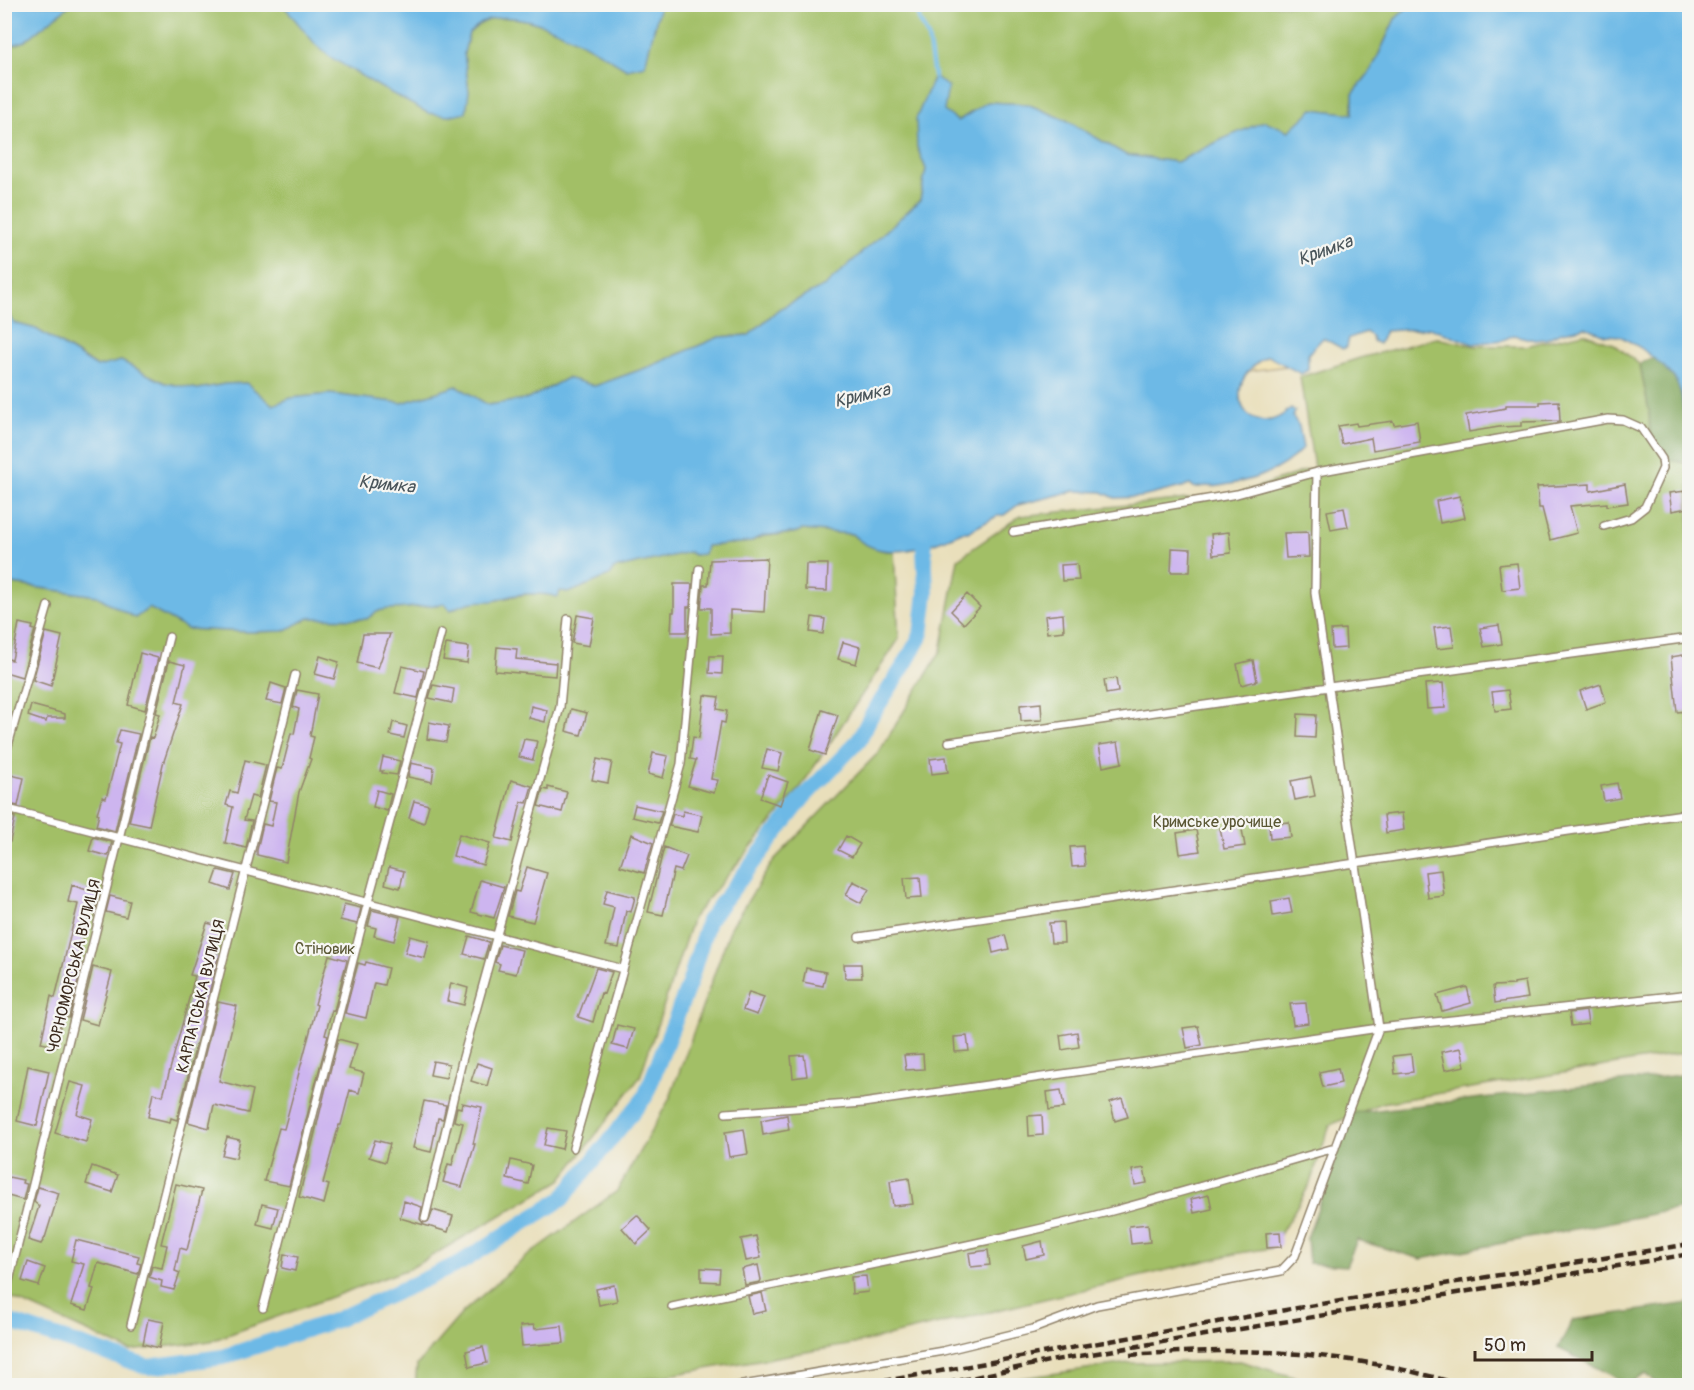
<svg xmlns="http://www.w3.org/2000/svg" width="1694" height="1390" viewBox="0 0 1694 1390" font-family="Pangolin,sans-serif">
<style>
.green{fill:#a2bf66;stroke:#6e7442;stroke-width:1.5}
.forest{fill:#81a65b;stroke:#5e683c;stroke-width:1.5}
.sand{fill:#eeda9e;stroke:#94825e;stroke-width:1.5}
.water{fill:#6db9e6;stroke:#547282;stroke-width:1.5}
.lines{fill:none;stroke-linecap:round;stroke-linejoin:round}
.stream{stroke:#6db9e6;stroke-width:4.5}
.canal{stroke:#6db9e6;stroke-width:16}
.building{fill:#cdb5ef}
.lane-casing{stroke:#92846c;stroke-width:10}
.lane{stroke:#fff;stroke-width:7}
.rail{stroke:#3b2a1e;stroke-width:4.5;stroke-dasharray:9 4.5;stroke-linecap:butt}
.labels{text-anchor:middle;stroke-width:4.5;stroke-linejoin:round;paint-order:stroke}
.park-label{font-size:16px;fill:#5a5734;stroke:#f6f6f2}
.street-label{font-size:16px;fill:#3b2a1e;stroke:#f6f6f2}
.water-label{font-size:18px;font-style:italic;fill:#4a555a;stroke:#f6f6f2}
</style>
<rect width="100%" height="100%" fill="#f6f6f2"/>
<filter id="ink" filterUnits="userSpaceOnUse"><feTurbulence type="fractalNoise" baseFrequency=".0167" numOctaves="2"/><feDisplacementMap in="SourceGraphic" scale="12" xChannelSelector="R" yChannelSelector="G"/><feConvolveMatrix kernelMatrix="1 2 1 2 8 2 1 2 1" color-interpolation-filters="sRGB"/></filter>
<filter id="wash" filterUnits="userSpaceOnUse"><feTurbulence type="fractalNoise" baseFrequency=".008" numOctaves="4" result="noise"/><feDisplacementMap in="SourceGraphic" scale="24" xChannelSelector="R" yChannelSelector="G"/><feGaussianBlur stdDeviation="1.35" result="paint"/><feColorMatrix in="noise" values="0 0 0 0 0 0 0 0 0 0 0 0 0 0 0 0 0 1.4 0 .05"/><feComposite in="paint" operator="in"/></filter>
<g filter="url(#wash)">
<rect width="100%" height="100%" fill="#e9dfbb"/>
<path class="green" d="M718,4L722,6L761,4L1410,5L1395,19L1372,69L1353,94V114L1313,109L1290,131L1225,138L1177,162L1126,155L1066,120L1027,104L987,102L958,121L943,111L917,147L926,169L920,200L825,286L779,309L749,335L719,337L651,366L595,386L567,378L528,399L488,405L457,386L402,403L330,394L291,398L273,405L246,383L225,384L198,389L165,383L121,361L98,367L36,329L14,323L4,309L5,302L13,284L4,272V40L8,47L25,41L70,5H283L347,67L396,95L469,92L464,53L469,33C473,30 478,24 484,22C523,3 594,49 627,69L655,28L658,9L660,5Z
M1584,333L1614,344L1640,365L1649,411L1650,434L1668,459L1689,464V1052L1381,1103L1330,1125L1309,1186L1272,1248L1239,1253L854,1344L640,1380L564,1386H415L417,1365L463,1312L526,1257L617,1191L670,1098L731,927L774,860L879,752L941,651L958,559L1020,516L1237,494L1314,468L1300,377L1360,358L1436,338L1475,346H1525Z
M802,530L852,534C861,543 880,553 894,551L899,639L800,788L693,917L640,1077L561,1180L411,1268L211,1341L130,1351L5,1295L4,583L97,596L135,618L149,607L187,629L250,632L284,631L309,618L367,619C383,605 388,610 406,608C419,607 432,605 445,604L451,610C460,605 472,600 483,600C488,600 492,601 497,600C518,595 537,591 558,597L560,591L571,592L611,575L612,569L689,552L694,555L705,546L751,542C765,531 786,538 802,530Z
M1240,1361L1314,1383L1331,1385H973L1129,1363Z"/>
<path class="forest" d="M1654,358C1661,364 1669,370 1674,378C1685,392 1689,445 1689,464L1668,459L1650,434L1649,411L1640,365L1644,361Z
M1689,1074V1207L1421,1259L1357,1240L1346,1266L1309,1263L1307,1238L1352,1113Z
M1689,1303V1385H1659L1646,1374L1628,1384L1558,1348L1573,1320Z"/>
<path class="sand" d="M1285,346L1287,366L1249,371L1246,350Z"/>
<path class="water" d="M4,5L5,4L70,5L25,41L8,47L5,40Z
M283,5H660L645,65L627,69C594,49 523,3 484,22C478,24 473,30 469,33L464,53L469,92L466,112L448,116L428,113L380,87L330,57L316,45Z
M1410,5H1689V447L1681,393L1675,379L1663,366L1641,348L1620,336L1605,335L1585,327L1559,333L1546,339L1535,340L1514,335L1503,340L1473,344L1430,328L1385,331L1379,344L1373,341L1372,337L1366,332L1349,338L1347,347L1343,349L1323,338L1308,354V370L1301,374L1268,356C1212,385 1250,448 1291,408L1295,411L1293,417L1299,426L1303,448C1280,473 1251,481 1219,486C1210,488 1204,484 1196,488L1190,485L1142,497L1115,498L1102,492L1074,491L1018,505L1004,515L997,516L968,532H962C928,547 882,565 852,534L802,530C786,538 765,530 751,542L706,546L704,554L694,555L689,552L613,569L611,575L571,592L560,591L558,597C544,593 530,593 516,595C508,596 500,600 492,601C477,601 465,602 451,610L444,604C432,605 419,607 406,608C388,610 382,606 367,619L309,618L284,631L250,632L187,629L149,608L135,618L97,596L5,583V309L14,323L36,329L97,367L121,361L165,383L198,389L225,384L246,383L273,405L291,398L330,394L402,403L457,386L488,405L528,399L567,378L595,386L651,366L719,337L749,335L779,309L825,286L920,200L926,169L917,147L916,119L934,76L948,87L944,111L958,121L987,102L1027,104L1066,120L1126,155L1177,162L1225,138L1265,121L1289,131L1313,109L1353,114V94L1372,69L1395,19Z"/>
<g class="lines">
<path class="stream" d="M917,4L919,19L928,37L934,76"/>
<path class="canal" d="M4,1320L148,1367L223,1357L336,1320L460,1263L562,1199L645,1097L689,984L708,921L803,798L859,740L870,718L905,664L921,635L926,593L924,547"/>
</g>
<g id="blocks">
<path class="building" d="M1559,401L1560,421L1521,422V426L1499,427L1469,432L1466,415L1506,408V405H1540V402Z
M1393,421L1394,425L1417,421L1420,442L1373,450L1371,438L1342,444L1338,426L1356,423L1357,426Z
M1590,484V491L1625,484L1628,503L1607,506V503L1570,506L1577,533L1550,540L1542,508H1539L1537,487Z
M1686,491L1688,508L1672,511L1669,493Z
M1460,496L1465,518L1440,523L1436,501Z
M1344,508L1348,527L1331,530L1327,511Z
M1229,532L1231,553L1213,555L1211,534Z
M1308,532L1309,557L1286,558L1284,533Z
M1172,548L1191,549L1190,572H1171Z
M767,558L764,612L730,610V633L711,634V608H701L703,585H708L710,560Z
M1517,563L1520,588L1502,590L1499,565Z
M806,564H828L827,591L805,590Z
M1077,564L1079,580L1062,581L1061,565Z
M674,584H692L690,607H687V632H671L672,612H674Z
M967,594L980,607L964,624L951,611Z
M1063,614L1064,631L1047,633L1045,616Z
M577,615L594,618L589,646L572,643Z
M812,617L825,619L823,634L810,632Z
M19,623L33,626L32,629L35,630L22,677L5,672L8,659L12,660Z
M1499,625L1502,644L1484,647L1480,628Z
M1451,626L1454,647L1437,649L1434,628Z
M1345,629L1346,648L1332,649L1331,630Z
M46,632L62,636L51,686L33,680Z
M363,634H390L378,668L357,663Z
M843,642L860,647L856,664L838,659Z
M446,644L469,647L467,663L443,660Z
M497,647L517,649L516,659L556,663L555,676L495,671Z
M140,653L158,658L145,710L128,705Z
M1689,654V675L1687,676L1689,711L1677,712L1671,657Z
M320,656L339,662L334,679L315,674Z
M710,656H723L722,674L709,673Z
M1253,660L1257,681L1241,685L1237,664Z
M169,661L185,665L176,702L183,704L163,764L149,826L129,822L150,737L153,738L160,714L156,713Z
M402,666L424,671L418,698L395,693Z
M1116,678L1118,692L1106,694L1104,680Z
M271,683L286,688L282,704L266,701Z
M1443,683L1445,708L1427,709L1425,684Z
M1601,684L1606,702L1586,709L1580,691Z
M433,685L454,689L452,703L429,698Z
M297,690L318,694L310,736L314,737L309,758L311,759L299,792L286,862L257,855V850L263,824L271,826L276,802L269,801L277,768L282,769L291,733L294,734L299,709L293,707Z
M1508,690L1511,709L1495,711L1492,692Z
M704,695L719,697L717,709L727,711L725,723L721,722L711,779L718,780L714,793L688,786L696,760L690,759L693,737L699,738Z
M1041,703L1042,720L1021,721L1020,705Z
M31,705L65,714V718H47L46,722L28,716Z
M531,706L547,710L545,722L529,718Z
M571,709L587,713L581,735L566,731Z
M822,710L838,715L825,755L810,750Z
M1298,714L1316,715L1315,738L1297,737Z
M393,722L407,726L404,738L390,735Z
M429,722L449,726L446,742L427,739Z
M120,730L139,734L115,831L96,826L99,814L97,813L102,797L106,798L120,744L116,743Z
M524,739L537,741L533,760L519,757Z
M1118,742L1122,763L1103,767L1099,745Z
M767,749L782,753L778,771L762,768Z
M653,753L668,756L663,778L648,774Z
M383,757L400,761L397,775L382,773L383,771H380Z
M946,757L948,772L932,774L930,759Z
M597,759L612,762L608,783L592,780Z
M245,760L266,765L258,798L251,796L244,820L252,821L246,848L225,843L233,807L226,805L230,791L237,793Z
M411,763L434,768L432,782L408,777Z
M11,775L24,778L18,806L5,803Z
M768,775L788,782L780,805L760,798Z
M1311,777L1315,796L1295,800L1291,781Z
M511,780L532,786L527,803L521,802L512,842L496,838Z
M1617,783L1620,798L1604,801L1601,786Z
M548,787L567,792L562,812L538,806L543,789L548,790Z
M377,790L391,794L387,811L373,807Z
M414,801L429,805L424,823L409,818Z
M635,805L662,811L658,823L632,817Z
M683,811L702,815L698,832L669,826L673,814L682,816Z
M1402,813L1404,830L1386,833L1384,815Z
M4,814L15,817L10,842H4Z
M1289,822L1291,837L1270,839L1269,824Z
M1241,824L1245,846L1224,849L1220,828Z
M1196,830L1200,851L1180,854L1177,833Z
M459,834L490,843L483,865L453,856Z
M631,834L653,843L644,873L620,866Z
M846,836L860,844L852,857L838,850Z
M93,837L112,842L108,856L89,851Z
M1083,846L1085,866L1072,867L1070,847Z
M664,847L687,856L681,871L674,869L663,915L648,912Z
M389,867L404,871L400,888L385,884Z
M527,867L547,873L533,922L508,916L515,891L519,892Z
M218,870L235,874L230,890L213,884Z
M1441,870L1444,896L1428,898L1425,872Z
M920,877L922,898L906,899L904,878Z
M480,880L504,887L494,918L471,912Z
M853,881L869,889L861,903L846,895Z
M72,885L99,894L96,909L91,908L77,962L82,964L69,1018L62,1016L56,1046L41,1043L51,996L55,998L78,904L68,902Z
M607,890L635,897L631,912L626,911L619,948L606,946L614,907L603,904Z
M110,896L130,901L126,917L106,912Z
M1289,898L1292,913L1273,916L1271,901Z
M344,904L361,908L357,924L340,920Z
M372,910L400,917L394,941L374,936L376,928L368,926Z
M1063,922L1064,943H1051L1049,923Z
M207,923L222,927L213,957L218,958L177,1120L171,1118L170,1122L148,1117L153,1093L163,1096L195,976L190,975Z
M1005,935L1009,949L993,953L990,939Z
M410,936L429,941L425,958L405,953Z
M469,936L489,942L484,959L464,954Z
M500,945L522,950L516,974L498,970L500,964L495,962Z
M329,955L347,960L334,1011L332,1010L325,1035L328,1036L289,1186L264,1181L279,1128L284,1129L317,1005L315,1004Z
M366,962L388,968L384,985L374,983L366,1018L345,1013L358,963L365,965Z
M844,964H861L862,978H845Z
M93,967L112,972L98,1025L80,1020Z
M596,968L612,972L604,994L601,993L593,1022L578,1017Z
M806,968L826,972L823,986L803,982Z
M1525,981L1528,998L1495,1003L1493,986L1514,985V983Z
M451,983L468,988L464,1005L447,1001Z
M1467,987L1471,1003L1442,1011L1437,995Z
M749,992L764,997L757,1015L743,1010Z
M218,1002L237,1006L219,1081L253,1090L248,1113L214,1105L209,1128L188,1122Z
M1306,1003L1308,1023L1293,1025L1290,1004Z
M1586,1011L1588,1024L1571,1026L1569,1013Z
M617,1025L634,1029L628,1049L612,1045Z
M1198,1026L1202,1045L1187,1048L1183,1028Z
M1077,1032L1079,1047L1062,1050L1060,1035Z
M967,1036L969,1051L955,1052L954,1037Z
M338,1039L357,1044L349,1069L364,1073L359,1093L350,1090L341,1125H339L323,1183L329,1185L324,1204L299,1197Z
M1461,1048L1465,1066L1445,1070L1441,1052Z
M923,1054L924,1069L906,1070L904,1055Z
M1411,1054L1413,1072L1395,1074L1393,1056Z
M804,1055L807,1076L793,1078L791,1056Z
M433,1061L449,1064L446,1078L430,1075Z
M477,1063L492,1068L487,1086L471,1081Z
M28,1066L49,1071L37,1126L17,1121Z
M1338,1068L1341,1083L1323,1087L1319,1072Z
M70,1082L85,1086L77,1114L92,1119L86,1142L55,1133Z
M1061,1090L1064,1108L1049,1110L1047,1092Z
M1122,1098L1128,1117L1115,1121L1110,1102Z
M424,1101L446,1105L443,1119L438,1118L431,1152L413,1148Z
M462,1103L482,1107L473,1144H475L462,1187L443,1182L448,1164L452,1165L463,1123L454,1121L457,1107L461,1108Z
M787,1115L789,1130L763,1135L761,1120Z
M1042,1115L1043,1135L1029,1136L1028,1116Z
M548,1128L566,1131L562,1149L544,1145Z
M744,1129L748,1154L729,1157L725,1132Z
M227,1137L240,1140L236,1158L222,1155Z
M375,1140L390,1144L385,1162L369,1157Z
M511,1160L532,1165L528,1184L507,1179Z
M92,1166L118,1175L112,1192L86,1184Z
M1144,1168L1147,1183L1135,1185L1132,1170Z
M4,1176L23,1180L22,1183L27,1184L23,1200L4,1195Z
M909,1178L913,1204L893,1206L890,1181Z
M176,1184L202,1190L187,1250L180,1248L175,1271L180,1273L174,1290L161,1287L162,1281L149,1277L152,1266L162,1268L167,1245L161,1244Z
M38,1187L59,1193L45,1238L41,1244L28,1240L39,1206L34,1202Z
M1209,1195L1212,1209L1194,1213L1191,1199Z
M404,1201L422,1207L420,1219L423,1223L429,1221L433,1210L453,1216L448,1232L400,1218Z
M262,1204L278,1208L273,1228L257,1224Z
M637,1215L651,1230L636,1244L622,1228Z
M1148,1224L1150,1242L1131,1244L1129,1226Z
M1280,1232L1281,1247L1267,1248L1266,1233Z
M756,1236L761,1258L746,1261L741,1239Z
M76,1240L139,1256L137,1263L141,1264L138,1274L98,1263L91,1288L94,1289L87,1310L71,1305L84,1264L71,1261Z
M1042,1241L1044,1255L1026,1259L1023,1246Z
M988,1250L990,1265L971,1267L969,1253Z
M284,1254L298,1257L295,1271L282,1268Z
M28,1262L45,1268L39,1286L22,1281Z
M758,1265L761,1280L760,1282L745,1285L742,1269Z
M701,1268L720,1269L719,1282L701,1281Z
M866,1276L868,1292L852,1294L851,1277Z
M614,1285L617,1301L599,1305L596,1289Z
M762,1293L766,1311L752,1314L748,1296Z
M148,1319L164,1322L159,1348L143,1344Z
M534,1325L535,1329L562,1326L564,1343L522,1346L520,1326Z
M483,1347L487,1363L469,1367L466,1351Z"/>
</g>
</g>
<g filter="url(#ink)">
<use href="#blocks" fill-opacity="0" stroke="#92846c" stroke-width="1.5"/>
<g class="lines">
<defs>
<path id="lane" d="M1013,532L1237,494L1317,472
M949,742L1329,687L1690,638
M4,759L48,606
M4,808L623,969
M859,937L1690,813
M726,1113L863,1103L1379,1028L1690,994
M573,1148L681,764L699,569
M425,1218L462,1061L560,707L568,619
M4,1301L169,637
M672,1307C817,1274 964,1249 1108,1212C1184,1192 1259,1169 1335,1148
M263,1308L368,902L441,633
M131,1325L295,675
M737,1386L943,1351L1033,1329L1097,1305L1281,1271L1295,1256L1379,1028L1315,593L1317,472L1608,419L1623,420L1641,428L1662,459L1663,468L1645,507L1631,518L1604,526"/>
</defs>
<use href="#lane" class="lane-casing"/>
<use href="#lane" class="lane"/>
<path class="rail" d="M1130,1355C1248,1346 1351,1351 1465,1386
M856,1386L1291,1309L1690,1244
M934,1386L1049,1361L1690,1254"/>
</g>
</g>
<g class="labels">
<g class="park-label">
<text x="1217" y="827">Кримське урочище</text>
<text x="325" y="954">Стіновик</text>
</g>
<g class="street-label">
<text transform="translate(73 966) rotate(-76)" y="6">ЧОРНОМОРСЬКА ВУЛИЦЯ</text>
<text transform="translate(200 996) rotate(-76)" y="6">КАРПАТСЬКА ВУЛИЦЯ</text>
</g>
<g class="water-label">
<text transform="translate(1325 250) rotate(-20)" y="6">Кримка</text>
<text transform="translate(862 395) rotate(-13)" y="6">Кримка</text>
<text transform="translate(387 484) rotate(6)" y="6">Кримка</text>
</g>
</g>
<rect width="1694" height="1390" fill="none" stroke="#f6f6f2" stroke-width="24"/>
<path d="M1475 1351v9h117v-9" fill="none" stroke="#3b2a1e" stroke-width="3"/>
<text x="1484" y="1351" font-size="18" fill="#3b2a1e" stroke="#f6f6f2" stroke-width="4.5" paint-order="stroke">50 m</text>
</svg>
